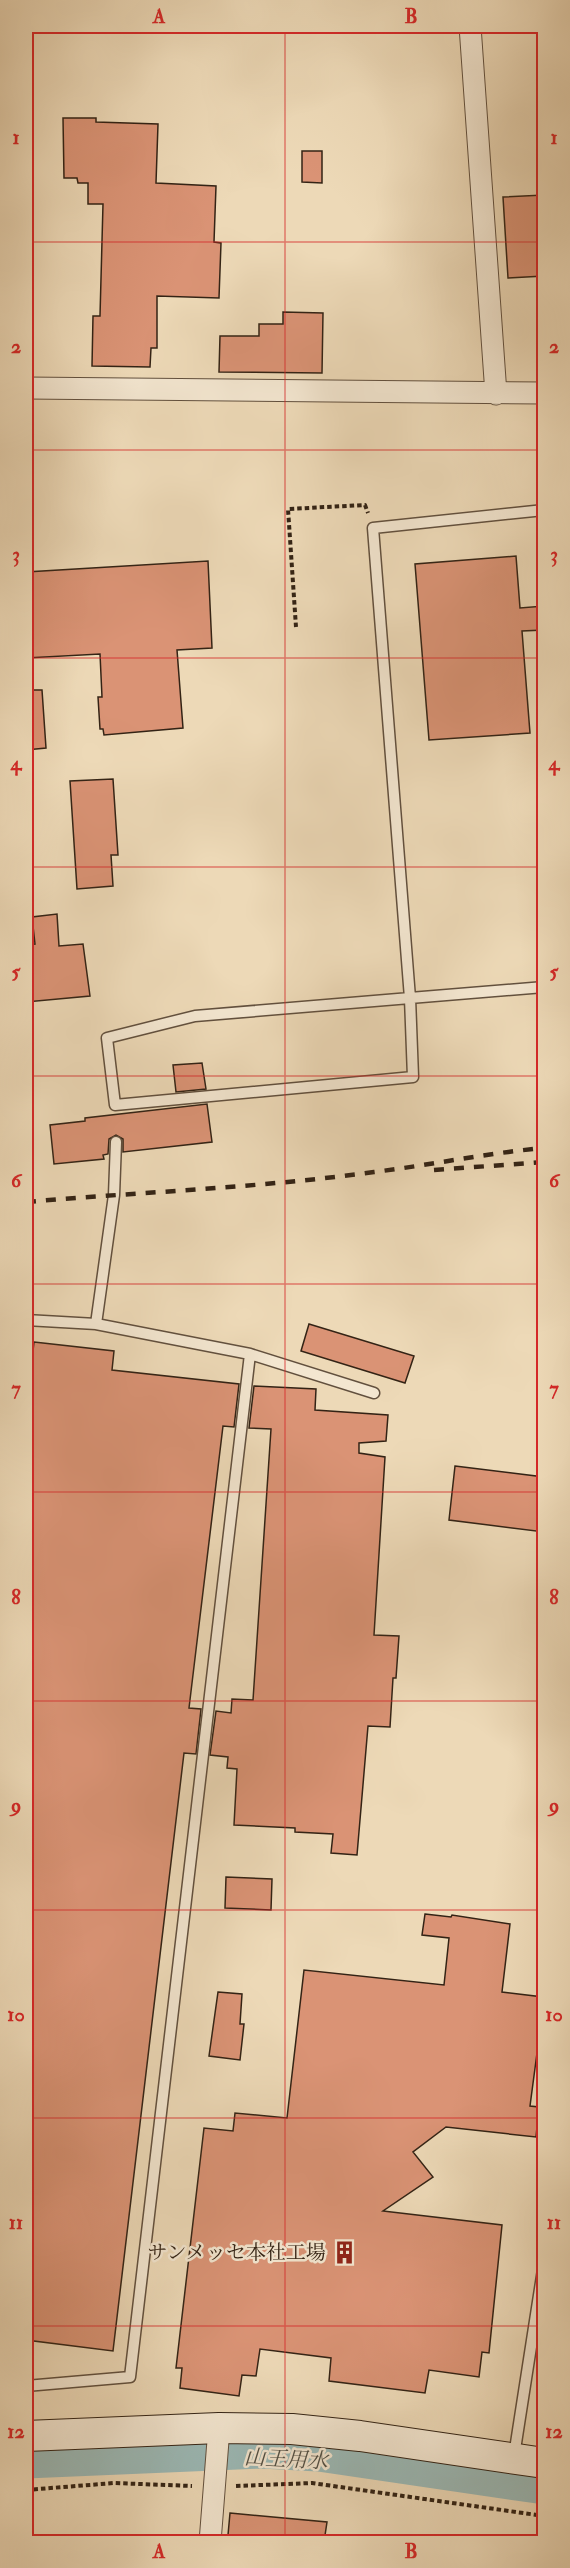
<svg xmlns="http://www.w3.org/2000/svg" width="570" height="2568" viewBox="0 0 570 2568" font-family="'IM FELL Double Pica','Noto Serif JP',serif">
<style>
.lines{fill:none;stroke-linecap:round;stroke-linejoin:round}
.canal{stroke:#9bb9b6;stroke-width:27}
.building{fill:#da9375;stroke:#332315;stroke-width:1.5}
.lane-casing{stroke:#62503e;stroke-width:13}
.street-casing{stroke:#62503e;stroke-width:23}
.secondary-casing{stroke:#332315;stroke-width:32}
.path{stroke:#332315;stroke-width:4;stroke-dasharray:4.5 3;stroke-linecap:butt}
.lane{stroke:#f3e6d0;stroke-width:10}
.street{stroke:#f3e6d0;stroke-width:21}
.secondary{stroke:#f3e6d0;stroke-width:30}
.rail{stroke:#332315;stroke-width:4.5;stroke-dasharray:10 10;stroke-linecap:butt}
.grid{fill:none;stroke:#d62828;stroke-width:1.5;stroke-opacity:0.55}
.labels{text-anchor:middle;stroke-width:5;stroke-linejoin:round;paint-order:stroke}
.poi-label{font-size:20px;fill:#332315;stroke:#f3e6d0;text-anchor:end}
.water-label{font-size:21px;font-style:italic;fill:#525045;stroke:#f3e6d0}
.neatline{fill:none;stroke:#d62828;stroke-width:2}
.grid-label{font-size:20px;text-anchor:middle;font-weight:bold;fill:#d62828}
</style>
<rect width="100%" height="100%" fill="#edd9b7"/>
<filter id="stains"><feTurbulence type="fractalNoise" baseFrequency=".00333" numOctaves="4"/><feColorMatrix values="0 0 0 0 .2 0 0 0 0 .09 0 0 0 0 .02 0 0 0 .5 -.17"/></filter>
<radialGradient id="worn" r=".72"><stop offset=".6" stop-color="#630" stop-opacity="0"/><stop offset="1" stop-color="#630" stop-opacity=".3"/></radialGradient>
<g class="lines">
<path class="canal" d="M26,2465L262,2455L318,2458L544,2491"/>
</g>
<path class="building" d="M63,118H96V122L158,124L156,183L216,186L214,242L221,243L219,298L157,296V348H151L150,367L92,366L93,316H100L103,204H88V183H78L77,178H64Z
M302,151H322V183L302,182Z
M544,195V276L508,278L503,197Z
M283,312L323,313L322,373L219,372L220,336H259V324H283Z
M516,556L520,608L544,606V630L522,631L530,733L429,740L415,564Z
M208,561L212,648L177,650L183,728L104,735L103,729H100L98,697H102L100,654L26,658V572Z
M26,690H42L46,748L26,750Z
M113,779L118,855H111L113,886L77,889L70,781Z
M57,914L59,946L83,944L90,996L26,1002V945L35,944L32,917Z
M202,1063L206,1089L176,1092L173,1065Z
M207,1104L212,1142L123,1152V1139L116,1135L109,1139L108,1154L103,1155L104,1159L54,1164L50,1125L85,1121V1118Z
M309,1324L414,1356L405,1383L301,1351Z
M34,1342L114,1351L112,1370L239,1384L234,1427L223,1426L189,1708L201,1709L196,1754L184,1753L113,2351L26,2340V1359L32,1360Z
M254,1386L316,1389L315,1410L388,1415L386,1441L359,1443V1453L385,1457L374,1635L399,1636L396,1678H393L390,1727L368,1726L357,1855L331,1853L333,1834L295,1832V1828L234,1825L237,1769L227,1768L228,1757L210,1755L216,1711L231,1713L232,1699L253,1700L271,1429L249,1428Z
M455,1466L544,1477V1532L449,1520Z
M226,1877L272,1879L271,1910L225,1908Z
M425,1914L451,1917L452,1915L510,1924L502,1992L543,1997L540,2019L544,2020V2054L537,2053L530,2106L539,2107L536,2137L446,2127L413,2152L433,2177L383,2211L502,2225L489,2353L482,2352L479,2377L429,2370L425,2393L329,2381L331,2358L260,2349L256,2376L242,2375L239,2396L180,2388L182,2368H176L204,2128L233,2131L235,2113L287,2118L304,1970L444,1985L449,1938L422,1935Z
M218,1992L242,1994L240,2024H244L240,2060L209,2056Z
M230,2513L327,2522L324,2542H235V2536L228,2535Z"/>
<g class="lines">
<defs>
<path id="lane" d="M544,510L373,528L410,998L544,987
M410,998L413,1077L115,1105L107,1038L195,1016Z
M116,1142L114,1195L96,1324L250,1354L374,1393
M26,1320L96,1324
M26,2386L130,2377L250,1354
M514,2456L544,2263"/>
<path id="street" d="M470,26L496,394
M26,388L544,393
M210,2542L219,2428"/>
<path id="secondary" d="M26,2436L219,2428L292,2429L360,2436L544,2463"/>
</defs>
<use href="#lane" class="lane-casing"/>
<use href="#street" class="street-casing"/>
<use href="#secondary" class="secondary-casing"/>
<path class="path" d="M296,627L288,509L365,505L368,513
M236,2486L312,2483L544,2516
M26,2490L114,2483L192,2486"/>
<use href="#lane" class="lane"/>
<use href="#street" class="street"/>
<use href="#secondary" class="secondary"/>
<path class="rail" d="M434,1170L544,1162
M26,1202C141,1192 258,1188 374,1172C431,1165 487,1153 544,1148"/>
</g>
<path class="grid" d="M285,26V2542M26,242H544M26,450H544M26,658H544M26,867H544M26,1076H544M26,1284H544M26,1492H544M26,1701H544M26,1910H544M26,2118H544M26,2326H544"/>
<defs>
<symbol id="building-bare" viewBox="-9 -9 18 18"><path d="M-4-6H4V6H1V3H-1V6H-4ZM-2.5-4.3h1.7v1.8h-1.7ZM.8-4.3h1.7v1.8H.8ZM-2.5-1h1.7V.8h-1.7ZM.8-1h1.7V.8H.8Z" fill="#8f2418" stroke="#f3e6d0" stroke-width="2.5" paint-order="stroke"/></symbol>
</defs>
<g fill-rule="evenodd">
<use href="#building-bare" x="328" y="2236" width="33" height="33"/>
</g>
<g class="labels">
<g class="poi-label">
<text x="326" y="2259">サンメッセ本社工場</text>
</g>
<g class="water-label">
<text transform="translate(286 2459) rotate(3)" y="7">山王用水</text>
</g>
</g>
<rect width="570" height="2568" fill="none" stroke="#edd9b7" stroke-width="66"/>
<rect x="33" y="33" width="504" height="2502" class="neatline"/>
<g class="grid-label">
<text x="159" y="23">A</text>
<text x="411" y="23">B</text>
<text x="16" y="144">1</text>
<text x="554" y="144">1</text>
<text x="16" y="353">2</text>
<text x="554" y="353">2</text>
<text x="16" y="561">3</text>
<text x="554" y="561">3</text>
<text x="16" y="770">4</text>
<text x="554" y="770">4</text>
<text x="16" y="978">5</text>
<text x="554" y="978">5</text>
<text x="16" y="1187">6</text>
<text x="554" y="1187">6</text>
<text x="16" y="1395">7</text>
<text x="554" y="1395">7</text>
<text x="16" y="1604">8</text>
<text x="554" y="1604">8</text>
<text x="16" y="1812">9</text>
<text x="554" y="1812">9</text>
<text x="16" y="2021">10</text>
<text x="554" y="2021">10</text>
<text x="16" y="2229">11</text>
<text x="554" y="2229">11</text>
<text x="16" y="2438">12</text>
<text x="554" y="2438">12</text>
<text x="159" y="2558">A</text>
<text x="411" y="2558">B</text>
</g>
<rect width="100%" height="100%" filter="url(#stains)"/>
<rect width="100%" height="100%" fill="url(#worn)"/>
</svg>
